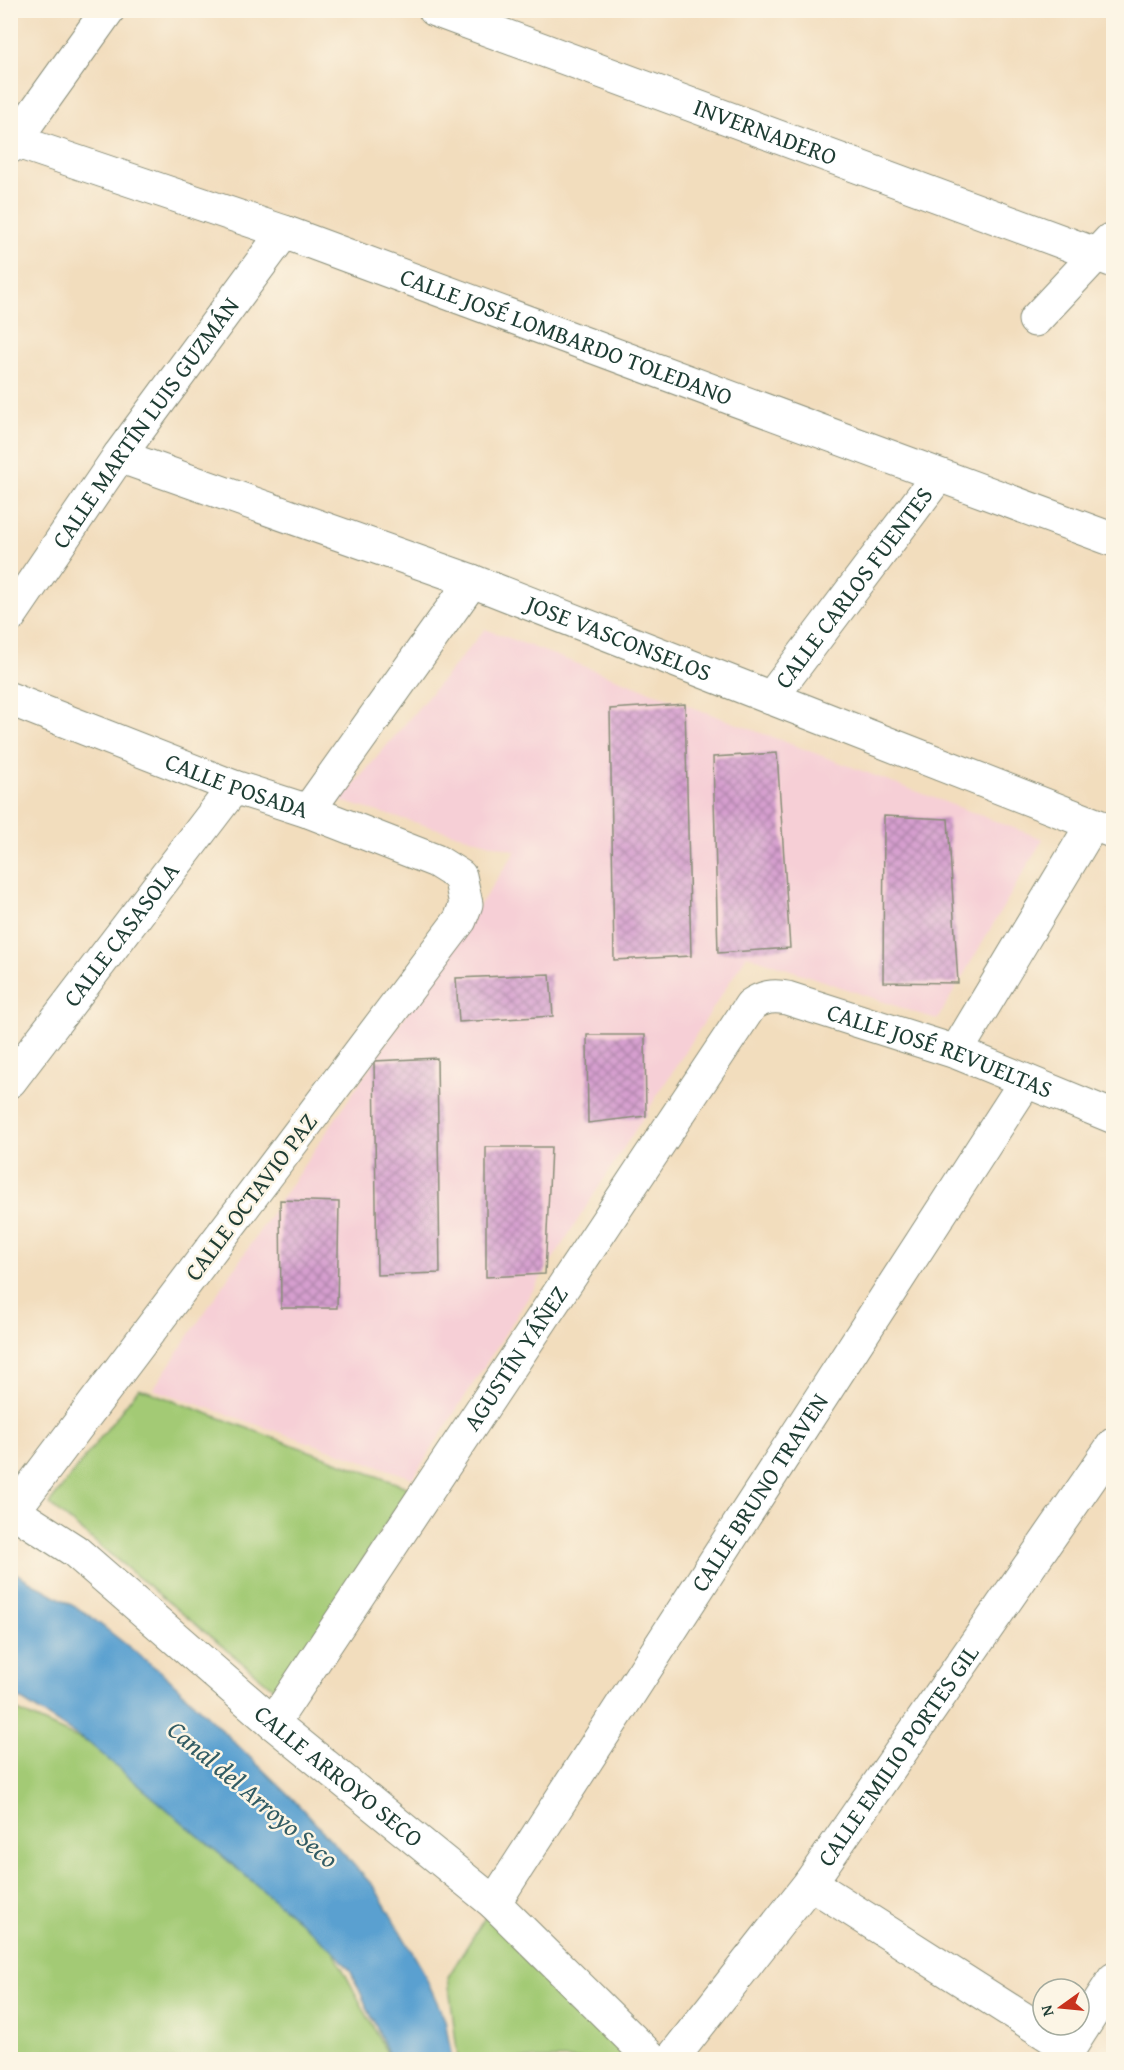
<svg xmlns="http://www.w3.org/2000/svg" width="1124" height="2070" viewBox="0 0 1124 2070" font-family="'Gentium Book Plus',serif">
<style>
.built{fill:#f6cfd6}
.park{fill:#a3ca75;stroke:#618454;stroke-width:1.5}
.water{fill:#5aa0d0;stroke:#3c6e82;stroke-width:1.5}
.building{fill:url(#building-cross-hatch)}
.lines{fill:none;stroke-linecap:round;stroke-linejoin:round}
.minor-casing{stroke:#888d78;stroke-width:35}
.tertiary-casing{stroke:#888d78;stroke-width:35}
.minor{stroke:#fff;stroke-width:33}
.tertiary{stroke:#fff;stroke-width:33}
.labels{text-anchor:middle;stroke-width:5;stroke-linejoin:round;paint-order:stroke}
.street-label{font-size:24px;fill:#1f3d34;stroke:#fcf5e5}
.water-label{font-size:26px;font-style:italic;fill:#315b63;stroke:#fcf5e5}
</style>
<defs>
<pattern id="building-cross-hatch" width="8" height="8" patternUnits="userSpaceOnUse" patternTransform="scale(1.5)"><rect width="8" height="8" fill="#d69fcf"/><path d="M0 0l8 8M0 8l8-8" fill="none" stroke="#ad83a9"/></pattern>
</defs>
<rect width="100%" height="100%" fill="#fcf5e5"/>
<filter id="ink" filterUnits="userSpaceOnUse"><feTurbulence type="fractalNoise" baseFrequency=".0167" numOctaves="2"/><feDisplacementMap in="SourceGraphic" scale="12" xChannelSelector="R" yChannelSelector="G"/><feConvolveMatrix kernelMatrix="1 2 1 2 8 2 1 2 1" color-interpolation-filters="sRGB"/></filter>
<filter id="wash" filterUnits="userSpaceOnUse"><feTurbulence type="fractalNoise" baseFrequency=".008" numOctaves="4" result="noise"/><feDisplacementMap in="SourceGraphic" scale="24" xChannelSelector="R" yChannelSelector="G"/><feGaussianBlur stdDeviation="1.35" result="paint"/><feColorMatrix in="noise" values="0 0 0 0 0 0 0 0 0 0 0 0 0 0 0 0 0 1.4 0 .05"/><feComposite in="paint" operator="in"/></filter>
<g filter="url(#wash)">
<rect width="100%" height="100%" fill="#f2ddbd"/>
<path class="built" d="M485,629L1043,839L937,1020L747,955L413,1478L153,1389L516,851L340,801Z"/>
<path class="park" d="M139,1388L409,1488L279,1693L49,1504Z
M11,1708L89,1743L332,1949L390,2059L11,2060Z
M494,1903L653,2059H458L448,1977Z"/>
<path class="water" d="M10,1570L86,1613L167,1677L293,1799L375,1888L422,1969L445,2020L452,2059H391L350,1970L332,1949L89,1743L11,1693Z"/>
<g id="blocks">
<path class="building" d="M685,704L691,956L614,960L610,709Z
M777,753L790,948L718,953L713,757Z
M884,816L948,819L958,983L883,982Z
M550,974L553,1016L459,1022L456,978Z
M587,1035H645L646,1116L588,1123Z
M437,1058L440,1273L377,1275L374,1061Z
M486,1147H551L545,1274L486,1277Z
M280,1200L339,1202L337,1308H281Z"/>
</g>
</g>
<g filter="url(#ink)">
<use href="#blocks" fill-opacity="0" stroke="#888d78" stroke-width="1.5"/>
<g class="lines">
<defs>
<g id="minor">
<path id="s1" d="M435,10L1114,261"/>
<path id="s2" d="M15,141L284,232L1114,540"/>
<path d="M1035,320L1110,240"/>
<path id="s3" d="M119,456L472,581L1114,832"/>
<path id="s4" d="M10,616L119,456L284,232"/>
<path id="s5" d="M771,698L938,476"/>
<path id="s6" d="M10,699L234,787L308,811L436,861L460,876L466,904L460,920L14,1510"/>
<path d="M308,811L472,581"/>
<path d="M956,1052L1092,825"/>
<path id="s7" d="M10,1081L234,787"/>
<path id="s8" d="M10,1509L75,1551L273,1723L494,1903L653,2060"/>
<path id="s9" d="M273,1723L751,1005C763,997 773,995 787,998L956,1052L1114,1117"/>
<path d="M810,1883L1069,2048"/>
<path id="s10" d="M494,1903L1026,1081"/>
<path id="s11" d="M671,2060L810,1883L1114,1444"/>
</g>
<path id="tertiary" d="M10,147L108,10
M1062,2060L1114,1979"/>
</defs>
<use href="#minor" class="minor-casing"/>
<use href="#tertiary" class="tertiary-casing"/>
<use href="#minor" class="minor"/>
<use href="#tertiary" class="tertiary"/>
</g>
</g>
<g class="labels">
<g class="street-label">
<text dy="8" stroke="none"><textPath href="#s1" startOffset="352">INVERNADERO</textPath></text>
<text dy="8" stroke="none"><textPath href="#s2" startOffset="585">CALLE JOSÉ LOMBARDO TOLEDANO</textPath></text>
<text dy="8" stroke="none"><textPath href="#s4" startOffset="236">CALLE MARTÍN LUIS GUZMÁN</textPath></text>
<text dy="8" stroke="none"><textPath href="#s5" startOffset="138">CALLE CARLOS FUENTES</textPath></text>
<text dy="8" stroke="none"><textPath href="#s3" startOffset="532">JOSE VASCONSELOS</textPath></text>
<text dy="8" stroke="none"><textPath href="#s6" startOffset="243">CALLE POSADA</textPath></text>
<text dy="8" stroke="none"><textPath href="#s7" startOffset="184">CALLE CASASOLA</textPath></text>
<text dy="8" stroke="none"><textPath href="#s9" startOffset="1062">CALLE JOSÉ REVUELTAS</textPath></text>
<text transform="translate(251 1197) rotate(-53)" y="8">CALLE OCTAVIO PAZ</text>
<text dy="8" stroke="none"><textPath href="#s9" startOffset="438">AGUSTÍN YÁÑEZ</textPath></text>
<text dy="8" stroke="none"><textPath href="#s10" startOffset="489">CALLE BRUNO TRAVEN</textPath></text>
<text dy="8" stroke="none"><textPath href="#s11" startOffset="380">CALLE EMILIO PORTES GIL</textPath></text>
<text dy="8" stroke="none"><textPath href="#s8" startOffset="424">CALLE ARROYO SECO</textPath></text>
</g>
<g class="water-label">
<text transform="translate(253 1794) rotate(40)" y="9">Canal del Arroyo Seco</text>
</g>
</g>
<rect width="1124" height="2070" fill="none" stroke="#fcf5e5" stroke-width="36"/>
<g transform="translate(1061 2007) rotate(255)"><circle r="28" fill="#fcf5e5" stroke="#a4ab9e" stroke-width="1.5"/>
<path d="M0-4.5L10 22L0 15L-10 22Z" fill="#c8321e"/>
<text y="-9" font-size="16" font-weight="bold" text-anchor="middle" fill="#1f3d34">N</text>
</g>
</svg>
